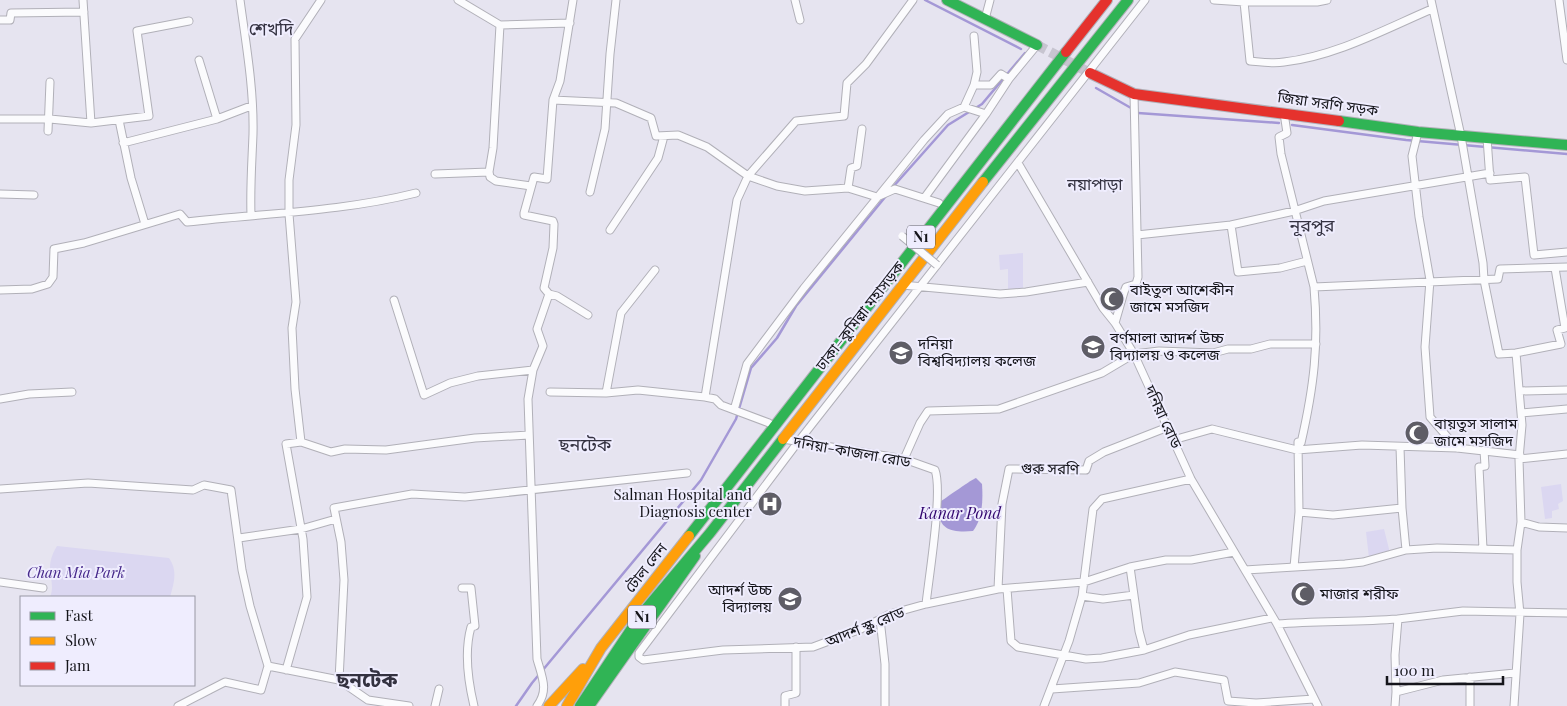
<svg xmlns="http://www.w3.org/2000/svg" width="1567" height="706" viewBox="0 0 1567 706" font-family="'Playfair Display','Noto Sans Bengali',serif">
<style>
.green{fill:#dbd7f1}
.water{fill:#a498d6}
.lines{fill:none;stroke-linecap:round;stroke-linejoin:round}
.stream{stroke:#a498d6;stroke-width:2.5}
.secondary-tunnel{stroke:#c7c5d0;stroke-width:10;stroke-dasharray:10 5;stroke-linecap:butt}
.street-casing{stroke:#b1b0b8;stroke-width:9}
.fast-casing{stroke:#b1b0b8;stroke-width:12}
.slow-casing{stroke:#b1b0b8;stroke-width:12}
.jam-casing{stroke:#b1b0b8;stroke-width:12}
.street{stroke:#fbfbfd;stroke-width:7}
.fast{stroke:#30b455;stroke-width:10}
.slow{stroke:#ff9f0a;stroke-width:10}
.jam{stroke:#e5322d;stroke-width:10}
.street-bridge-casing{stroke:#b1b0b8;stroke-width:9;stroke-linecap:butt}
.street-bridge{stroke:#fbfbfd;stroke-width:7}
.labels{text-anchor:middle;stroke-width:4;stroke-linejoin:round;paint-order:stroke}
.shield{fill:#efedfe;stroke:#56565f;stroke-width:1}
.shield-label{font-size:14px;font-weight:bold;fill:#15151b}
.street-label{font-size:15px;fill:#15151b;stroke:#efedfe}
.poi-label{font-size:15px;fill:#15151b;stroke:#efedfe;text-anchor:start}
.park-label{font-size:15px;font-style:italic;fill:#46288b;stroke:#efedfe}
.neighbourhood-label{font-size:16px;fill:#343241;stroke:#efedfe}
.water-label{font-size:16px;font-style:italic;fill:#31056e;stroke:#efedfe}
.quarter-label{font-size:18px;fill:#343241;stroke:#efedfe}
.district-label{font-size:20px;font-weight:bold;fill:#343241;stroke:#efedfe}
</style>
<rect width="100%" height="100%" fill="#e6e4f0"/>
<path class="green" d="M1023,253V290L1008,292V269L1000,270L999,255Z
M1561,484L1563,501L1558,504L1559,509L1552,511V518L1545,519L1541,487Z
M1384,529L1390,553L1369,558L1366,532Z
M57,546L169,558C178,571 174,583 170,597H50C57,580 42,570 57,546Z"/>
<path class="water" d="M976,478L982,484C983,499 983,518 973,531C950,533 935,529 940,502C944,499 974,478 976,478Z"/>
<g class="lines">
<path class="stream" d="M925,0L1021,49
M1096,88L1131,108
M974,109L982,104L1025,53
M1138,113L1279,123
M1292,125L1406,140L1567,154
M892,188L948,125L969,112
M516,706L532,683L701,480L736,419L751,368L777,338L796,306L886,196"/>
<path class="secondary-tunnel" d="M1037,45L1090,73"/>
<defs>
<path id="street" d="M83,0L91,123
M240,0C246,44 254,89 253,134C252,161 250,187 251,215
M458,0L500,25L570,23
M795,0L800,20
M1214,0L1244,2H1317L1327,0
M1431,0L1461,136L1483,263L1484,280L1499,354L1516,353L1522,425L1519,459L1521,522
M1559,0L1567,60
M1244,2L1250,61C1261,62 1273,64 1284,62C1336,56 1385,29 1432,9
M985,19L990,0
M0,20H10L11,13L84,12
M500,25L493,148L489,172L490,177L496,181L531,186
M974,36L977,72L974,85
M199,60L217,119
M553,100L616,103L651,118L656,136L678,135L707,147L748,176L777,186L805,191L848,188L877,197L895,189L939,203
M964,107L974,85H991L1001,74L1009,79
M1284,113L1287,133L1279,137L1281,154L1314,287L1498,279L1500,269L1567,267
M986,114L1009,79L1037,45
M0,119H50L91,123L149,116L137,31L189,21
M119,120L131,178L145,224
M48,131L50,82
M1418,132L1412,156L1419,217L1430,280L1425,347L1430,417L1457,448
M1487,138L1490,180L1525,177L1534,255L1567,252
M123,143L217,119L251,106
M1018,163L1103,308L1115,323L1134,354L1191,479L1277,624L1318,706
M435,174L489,172
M848,188L851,168L857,166L862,129
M590,192L605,129L610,54L616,0
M0,194L34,195
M1231,225L1294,211L1324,201L1490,173
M610,230L658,158L664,136
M1137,235L1231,225L1238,272L1280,268L1307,261
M902,285L1000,294L1026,292L1088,282
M0,290L32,289L48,284L53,277L54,249L84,243L180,214L187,222C264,213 340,212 416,193
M549,294L557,296L588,315
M394,300L424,395L450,383L478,376L533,370
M1115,323L1124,292L1126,287L1136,284L1138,277L1134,94
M1516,353L1561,344L1557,330L1565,328L1555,268
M1520,391L1567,390
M550,392L606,393L638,390L705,397
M606,393L621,313L655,270
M0,399L29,394L72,392
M734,410L747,364L804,288L924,140L948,114L964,107L986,114L925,197
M1521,413L1567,409
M769,423L721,405L715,399L705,397L737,200L748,176L796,121L844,116L847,83L866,64L913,0
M783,439L904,459L935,470C943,492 929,576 926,604
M1173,440L1212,429L1297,450L1362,445L1457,448L1520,455
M301,442L295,389L292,328L296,302L289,214V180L296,125L295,39L321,0
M904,459L920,423L928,411L999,409L1102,373L1134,354L1159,351L1213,353L1228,349H1251L1270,344H1316
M1519,459L1567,454
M0,489L88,483L193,490L204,485L231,490L242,570L250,606L268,666L261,690L225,682L178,706
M1402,508L1406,550
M1299,512L1333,515L1402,508L1400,447
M239,538L301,529L336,519
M1483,549L1479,467L1485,466L1484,450
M1130,567L1166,560H1191L1234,552
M1294,567L1299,512L1298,442L1301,443C1314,386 1319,345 1314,287
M1245,570L1345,564L1363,562L1406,550L1437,548L1517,550
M0,582L43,588
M462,588H471L475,626L471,627C464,652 468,681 474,706
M998,589L1002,504L1009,469L1086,470L1089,461L1104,452L1168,427
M1007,589L1011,641L1018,647L1086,659L1102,658L1144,650L1189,635L1272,618
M1082,596L1103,599L1134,595
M880,619L885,664V706
M1398,619L1463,611L1567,613
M1277,624C1317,621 1357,622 1398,619L1395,655L1396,692L1443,680L1515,673
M1144,650L1139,631L1130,567L1084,582L998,589L926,604L890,614L861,629L813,647L723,650L643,660L639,657V653L798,442L1145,0
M268,666L339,680L368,700L409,706
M286,670L307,597L303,539L286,444L301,442L331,452L345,449L386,450L475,438L529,435
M1470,677V706
M339,680L344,580L341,542L334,508L412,494L465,497L687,473
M1052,689L1139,683L1175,672L1224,680L1228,701L1256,703L1314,699
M435,706L439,689
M537,706C549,690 542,677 537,659L528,399L533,370L543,346L537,329L549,294L544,288L553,248L554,224L553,221L524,215V213L534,177L547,179L553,100L560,81L573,0
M785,706V696L796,693V647
M1044,706L1069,641L1082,596L1093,509L1102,499L1191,479
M1395,706L1396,692
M1514,706L1520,614L1517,582V550L1521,522L1539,527L1567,528"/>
<path id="fast" d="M947,0L1037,45
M1339,121L1418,132L1567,145
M983,182L1128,0
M689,536L1066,52
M580,706L640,616L710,533L783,439
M589,706L695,556"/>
<path id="slow" d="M783,439L983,182
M549,706L583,669
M567,706L601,648L689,536"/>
<path id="jam" d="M1066,52L1107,0
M1090,73L1134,94L1339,121"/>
</defs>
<use href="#street" class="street-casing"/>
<use href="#fast" class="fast-casing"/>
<use href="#slow" class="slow-casing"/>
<use href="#jam" class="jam-casing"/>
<use href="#street" class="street"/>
<use href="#fast" class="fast"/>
<use href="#slow" class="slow"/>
<use href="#jam" class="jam"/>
<defs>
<path id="street-bridge" d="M902,236L937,265"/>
</defs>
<use href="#street-bridge" class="street-bridge-casing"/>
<use href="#street-bridge" class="street-bridge"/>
</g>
<defs>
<symbol id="mosque-disc" viewBox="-11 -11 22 22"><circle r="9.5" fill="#5e5d66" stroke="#efedfe"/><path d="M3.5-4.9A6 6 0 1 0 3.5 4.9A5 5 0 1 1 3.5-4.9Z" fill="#fff"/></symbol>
<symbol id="university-disc" viewBox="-11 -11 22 22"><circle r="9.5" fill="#5e5d66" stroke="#efedfe"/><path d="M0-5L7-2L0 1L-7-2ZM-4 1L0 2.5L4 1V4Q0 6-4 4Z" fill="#fff"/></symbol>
<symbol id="hospital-disc" viewBox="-11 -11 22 22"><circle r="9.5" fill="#5e5d66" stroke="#efedfe"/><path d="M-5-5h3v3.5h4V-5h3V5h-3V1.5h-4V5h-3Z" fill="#fff"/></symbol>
</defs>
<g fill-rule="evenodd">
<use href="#mosque-disc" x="1098" y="285" width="28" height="28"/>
<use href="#university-disc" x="1079" y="333" width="28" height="28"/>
<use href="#university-disc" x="887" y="339" width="28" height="28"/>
<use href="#mosque-disc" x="1403" y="419" width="28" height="28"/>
<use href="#hospital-disc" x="756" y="490" width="28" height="28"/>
<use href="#mosque-disc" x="1289" y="580" width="28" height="28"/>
<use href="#university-disc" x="776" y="585" width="28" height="28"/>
</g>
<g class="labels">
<g class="shield">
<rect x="907" y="225.5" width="28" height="23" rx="4"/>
<rect x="628" y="605.5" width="28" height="23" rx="4"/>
</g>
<g class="shield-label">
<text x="921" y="242">N1</text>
<text x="642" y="622">N1</text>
</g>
<g class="street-label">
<text transform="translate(1328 104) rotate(8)" y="5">জিয়া সরণি সড়ক</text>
<text transform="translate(860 316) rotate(-52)" y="5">ঢাকা–কুমিল্লা মহাসড়ক</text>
<text transform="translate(1163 417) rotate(65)" y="5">দনিয়া রোড</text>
<text transform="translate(852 452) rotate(10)" y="5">দনিয়া-কাজলা রোড</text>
<text transform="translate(1050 469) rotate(1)" y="5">গুরু সরণি</text>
<text transform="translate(646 568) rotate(-52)" y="5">টোল লেন</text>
<text transform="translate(865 627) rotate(-22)" y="5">আদর্শ স্কুল রোড</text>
</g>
<g class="poi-label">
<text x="1130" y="295">বাইতুল আশেকীন<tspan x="1130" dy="17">জামে মসজিদ</tspan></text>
<text x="1110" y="343">বর্ণমালা আদর্শ উচ্চ<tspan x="1110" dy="17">বিদ্যালয় ও কলেজ</tspan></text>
<text x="918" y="349">দনিয়া<tspan x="918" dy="17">বিশ্ববিদ্যালয় কলেজ</tspan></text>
<text x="1434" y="429">বায়তুস সালাম<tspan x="1434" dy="17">জামে মসজিদ</tspan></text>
<text x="752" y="500" text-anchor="end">Salman Hospital and<tspan x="752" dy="17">Diagnosis center</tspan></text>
<text x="772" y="595" text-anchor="end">আদর্শ উচ্চ<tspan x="772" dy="17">বিদ্যালয়</tspan></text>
<text x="1320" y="599">মাজার শরীফ</text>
</g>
<g class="park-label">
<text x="76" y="578">Chan Mia Park</text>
</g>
<g class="neighbourhood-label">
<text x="1095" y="190">নয়াপাড়া</text>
</g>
<g class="water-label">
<text x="960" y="519">Kanar Pond</text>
</g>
<g class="quarter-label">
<text x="271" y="35">শেখদি</text>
<text x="1312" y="232">নূরপুর</text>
<text x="585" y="451">ছনটেক</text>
</g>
<g class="district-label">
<text x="367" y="687">ছনটেক</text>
</g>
</g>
<rect x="20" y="596" width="175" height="90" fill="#efedfe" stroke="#9897a3"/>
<rect x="30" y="612" width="25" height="8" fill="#30b455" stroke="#9897a3"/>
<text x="65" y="621" font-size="15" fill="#15151b">Fast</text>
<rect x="30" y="637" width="25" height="8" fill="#ff9f0a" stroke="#9897a3"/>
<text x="65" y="646" font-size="15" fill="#15151b">Slow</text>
<rect x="30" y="662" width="25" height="8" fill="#e5322d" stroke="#9897a3"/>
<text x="65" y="671" font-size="15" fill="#15151b">Jam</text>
<path d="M1387 676v8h116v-8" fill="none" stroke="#15151b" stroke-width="2.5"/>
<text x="1394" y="676" font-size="15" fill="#15151b" stroke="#efedfe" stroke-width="4" paint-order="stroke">100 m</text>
</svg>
